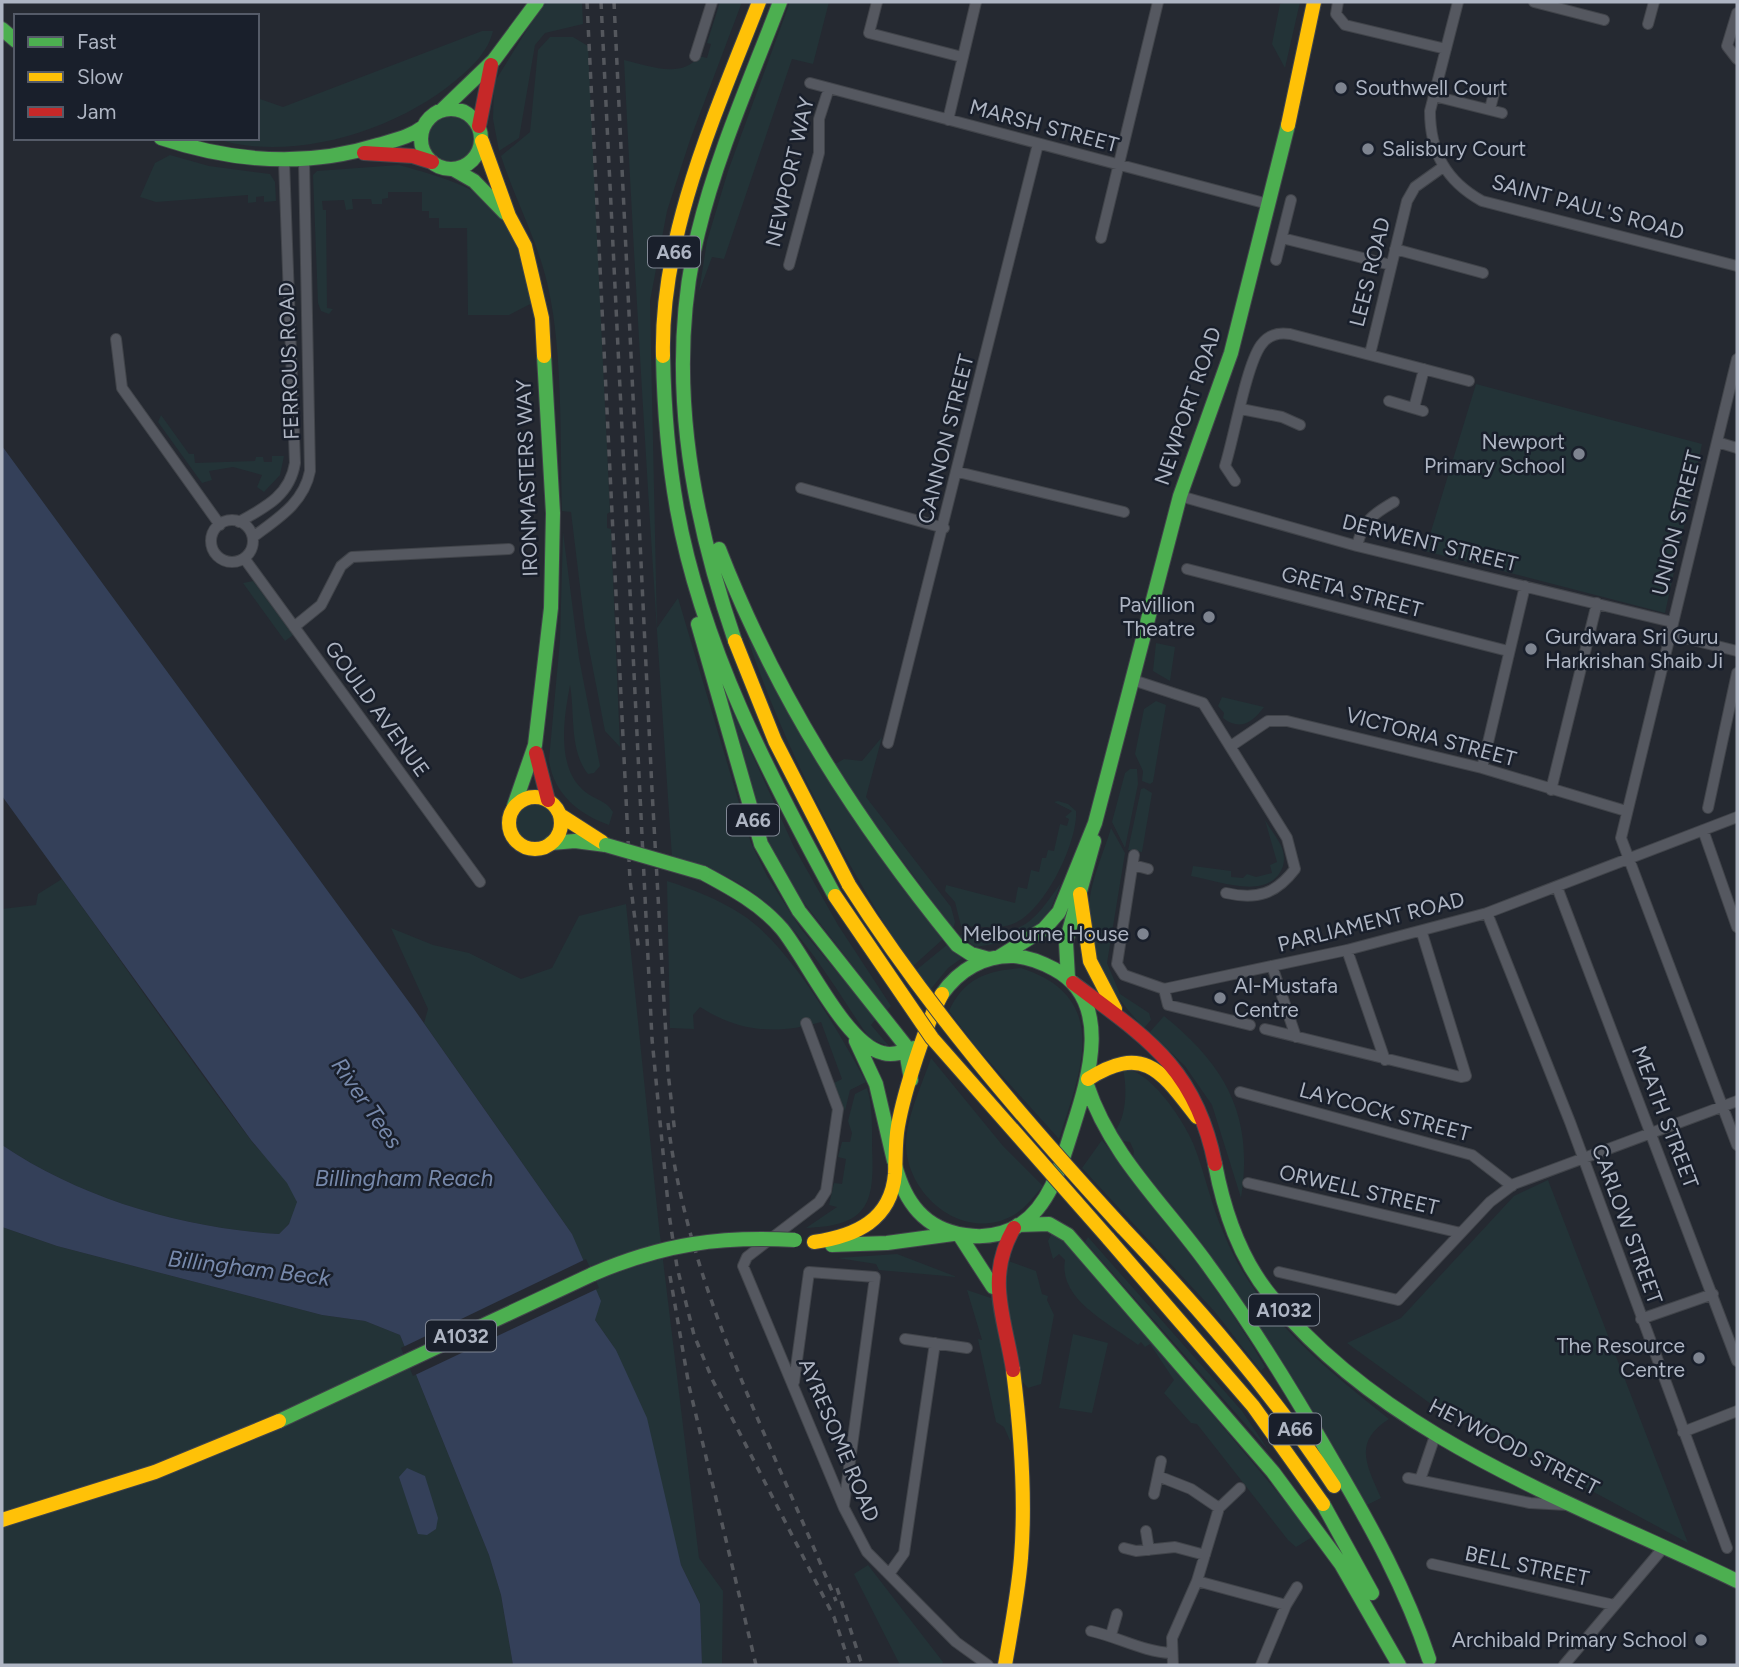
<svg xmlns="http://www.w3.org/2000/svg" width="1739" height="1667" viewBox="0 0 1739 1667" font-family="Figtree,sans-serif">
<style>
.green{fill:#233337}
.water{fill:#344059}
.pier{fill:#252931}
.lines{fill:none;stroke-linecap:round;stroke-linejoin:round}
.street-casing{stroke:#41444a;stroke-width:12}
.fast-casing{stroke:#41444a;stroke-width:16}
.slow-casing{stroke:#41444a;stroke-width:16}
.jam-casing{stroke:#41444a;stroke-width:16}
.street{stroke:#555860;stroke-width:10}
.fast{stroke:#4caf50;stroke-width:14}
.slow{stroke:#ffc107;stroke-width:14}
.jam{stroke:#c62828;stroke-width:14}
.rail{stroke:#54575d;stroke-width:3.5;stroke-dasharray:7 7;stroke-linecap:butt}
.fast-bridge-casing{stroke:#41444a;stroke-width:16;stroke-linecap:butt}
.slow-bridge-casing{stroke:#41444a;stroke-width:16;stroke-linecap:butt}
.fast-bridge{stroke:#4caf50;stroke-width:14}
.slow-bridge{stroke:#ffc107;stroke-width:14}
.poi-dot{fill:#7e8490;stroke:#191f2b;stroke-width:2.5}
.labels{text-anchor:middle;stroke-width:5;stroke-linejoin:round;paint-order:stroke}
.shield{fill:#191f2b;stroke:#818895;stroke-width:2}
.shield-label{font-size:19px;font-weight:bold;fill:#aeb5c3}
.poi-label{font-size:21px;fill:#aeb5c3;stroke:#191f2b;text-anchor:end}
.street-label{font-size:21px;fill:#aeb5c3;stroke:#191f2b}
.water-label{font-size:23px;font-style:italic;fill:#7789ab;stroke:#191f2b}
</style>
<rect width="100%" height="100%" fill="#252931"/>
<path class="green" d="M544,2H582L583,24L545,33L535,45L519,138L499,151L493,119L494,83Z
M720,2H742L690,140L667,211L650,301L657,628L678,598L751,843L767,876L801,929L876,1019L871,1025L889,1046L870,1039C834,988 798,919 743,886C721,872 697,865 672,857C654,592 637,326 624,60C647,65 682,80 699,56L707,58L711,44L707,43Z
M790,2H829L813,64L792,59L724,259L712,257L699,292L707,241L728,171Z
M1288,2H1300L1285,68L1272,44L1280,4Z
M482,31H493C488,52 472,67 455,81C395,131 290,164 213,138H257V98L283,107Z
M550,37H573L588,46L610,512L607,514V528L611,529L620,747L605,731L585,628L571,512L562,511C560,442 563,352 548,287C538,241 515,200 501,156L530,132L538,50Z
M428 138a23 23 0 1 1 46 0a23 23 0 1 1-46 0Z
M170,155L209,166L270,174L275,182L276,201L264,202V196L256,197V202L248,203V195L156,202L140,197L155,163Z
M399,165C500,193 505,202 534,302L509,315H468L467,228H439V218H429V211H422V192H388V198L382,199V204H372L371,199H352L353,209L346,210L344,200L322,201L323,210H326L327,308L333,309L329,314L321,311L318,303L313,175L317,171Z
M1476,384L1702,444L1665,613L1425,551Z
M161,415L189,454H194L195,463L255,461L256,457H263L264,462H272V456H284L280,475L264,492L257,487L262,475L233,467L209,471L212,480L202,483L158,422Z
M563,532L579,658L600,766L594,773L588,774C569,750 575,713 570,685C564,717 556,766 583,790C594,800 605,799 613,812L609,825C578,814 553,793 549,760L560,640Z
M253,581L293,635L285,641L243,583Z
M747,637L943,939L912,967C844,862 787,755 747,637Z
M1156,643L1175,647L1170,681L1153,671Z
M711,663L794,847L838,925L891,1006L887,1010L777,868Z
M1222,697L1264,707C1252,723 1240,731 1223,718L1224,713L1218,706Z
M1156,701L1166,705L1153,782L1150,784L1142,781L1143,771L1135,754L1144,709Z
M882,737L866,797L951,907L955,922L953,929L832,766L844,759L862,761Z
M1130,769H1137L1138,784L1125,848L1112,822L1125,773Z
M1144,788L1152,793L1142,852L1128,850L1141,789Z
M1058,801L1068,804L1076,811C1078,842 1045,910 1015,923C1001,930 977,926 961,926L955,902L945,891L946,885L1015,903L1018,887L1027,889L1031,870L1039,872L1042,858H1046L1048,850L1054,851L1060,824L1067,826L1069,819L1065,817L1072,811L1054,802Z
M516 823a19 19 0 1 1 38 0a19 19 0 1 1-38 0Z
M1265,820C1270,829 1278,838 1282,848C1285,857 1285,866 1279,874C1261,899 1216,880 1191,876L1193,866L1231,871V877L1243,878L1247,874L1256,877L1272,873L1270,865L1277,862Z
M1111,828L1125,853L1107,963L1120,994L1149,1013L1151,1020L1144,1028C1112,994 1087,957 1089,907C1090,882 1104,852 1111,828Z
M62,879C124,965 185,1053 250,1139C263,1157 293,1179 297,1203C299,1215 287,1226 279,1234C182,1228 82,1199 2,1145V909L36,905L38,894Z
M667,881C692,889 718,899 741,914C789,944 839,1032 866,1082L850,1090L845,1111L834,1083L842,1079L821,1022C776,1035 739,1032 700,1007L693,1015L694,1029L670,1028Z
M1061,883L1047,919L1017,940L976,947L959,936C968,931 981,933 992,933C1029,933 1041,910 1061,883Z
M626,904L659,1227L699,1558L723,1591L722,1665H702L700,1604L681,1565L616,1350L595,1320L572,1234L424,1023L428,1009L391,928L433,945L469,953L521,979L552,968L579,916Z
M948,944L962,958L948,968L930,990L915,971Z
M1021,968C1112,997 1081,1071 1059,1139L977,1048L949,1011C964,978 987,971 1021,968Z
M1164,1016C1226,1066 1254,1116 1241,1198L1212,1105L1185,1066L1150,1032Z
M931,1058L1003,1146L1043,1186C1034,1196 1025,1209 1012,1216C963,1242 908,1196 906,1146C906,1117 922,1085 931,1058Z
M1123,1069C1149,1068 1184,1121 1193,1143C1205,1173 1211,1205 1224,1234C1257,1315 1323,1366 1389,1419C1353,1442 1366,1464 1381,1498L1365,1506L1222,1273L1133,1157L1134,1151L1130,1142L1122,1141L1115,1131C1127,1115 1127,1087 1123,1069Z
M867,1088C873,1107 872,1128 872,1148C875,1205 867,1226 806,1228L837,1207L829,1205L834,1183L842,1184L846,1159L838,1157L842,1142H850L852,1133L848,1121L855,1094Z
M1102,1140C1161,1213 1218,1286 1265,1367L1261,1371L1215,1312L1082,1168Z
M1548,1180L1688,1543L1431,1404L1347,1343L1401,1318L1514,1196Z
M2,1227L57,1246L322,1315L365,1321L400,1335L489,1555L501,1595L513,1665H2Z
M1052,1233L1065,1238L1314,1536L1296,1547L1288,1540L1197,1424L1191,1423L1164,1393L1174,1380L1150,1344L1145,1347L1141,1342L1138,1345C1111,1324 1058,1300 1065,1260L1059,1254L1053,1259L1048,1241Z
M1088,1237L1242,1411L1269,1451L1085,1242Z
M897,1254L957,1277L879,1270L876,1264L838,1258Z
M1003,1259L1036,1271L1042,1294L1048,1296L1047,1300L1054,1315L1041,1384L1028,1388L1020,1379L1001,1280Z
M967,1290L994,1299L1008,1367L1011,1443L1004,1427L996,1422L978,1339L982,1340Z
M1073,1334L1108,1343L1092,1413L1059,1408Z
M868,1565L943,1662L942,1665H900L854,1574Z"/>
<path class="water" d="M2,446L414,1009L572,1234L601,1301L595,1320L616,1350L647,1418L681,1565L700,1604L702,1665H513L501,1595L489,1555L400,1335L365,1321L322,1315L57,1246L2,1227V1145C82,1199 182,1228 279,1234L289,1224L297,1202L287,1183L251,1140L2,796Z
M407,1468L425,1476L438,1518L436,1529L427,1535L418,1534L399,1477Z"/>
<path class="pier" d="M586,1259L599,1288L413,1376L401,1348Z"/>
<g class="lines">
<defs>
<path id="street" d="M877,2L869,33L962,57
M1338,2L1336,14L1345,25L1446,49
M1458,2L1430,111C1430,152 1446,181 1482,201L1737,266
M1534,2L1604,20
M1737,13L1727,46L1737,59
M1648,24L1654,2
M695,56L712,2
M810,83L1268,204
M1434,96L1502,113
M1490,109L1494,93
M948,120L976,2
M1101,238L1158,2
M1282,238L1391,265
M1395,249L1483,273
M1276,260L1291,200
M789,265L819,153V119L829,88
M116,339L122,388L220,525
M1370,354L1407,201L1415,187L1443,167
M1737,359L1621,838L1737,1145
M1389,401L1423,411
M1414,408L1424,369
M1241,409L1282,417L1300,425
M1717,442L1737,448
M958,472L1124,512
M1235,481L1225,466C1234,438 1246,366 1261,345C1268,335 1278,332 1290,334L1469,381
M801,488L944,528
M1180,496L1357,546L1672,622
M211 541a21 21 0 1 1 42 0a21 21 0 1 1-42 0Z
M239,522C266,507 290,495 295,463L284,161
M253,537C277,519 304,503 310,471L304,160
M1357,546C1363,521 1373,514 1394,502
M244,558L480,882
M1187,569L1508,651
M294,627L321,605L341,566L352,557L509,549
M1669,634L1737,651
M1133,680L1203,703L1287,838L1295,869C1276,894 1257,900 1226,893
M888,743L1038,144
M1231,746L1268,721H1287L1482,768L1626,811
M1482,768L1525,586
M1551,790L1597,603
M1708,808L1737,673
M1703,830L1737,927
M1134,855L1117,964L1124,975L1164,989L1347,950L1487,913L1737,817
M1133,865L1148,869
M1557,887L1737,1361
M1487,913L1570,1122L1727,1548
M1347,950L1385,1060
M1272,966L1296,1037
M1164,989L1168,1005L1250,1025
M806,1023L838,1109L826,1191L819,1202L747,1257L743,1266L844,1508L867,1552L956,1642L988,1665
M1265,1029L1461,1077L1466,1076L1422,933
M1240,1092L1472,1155L1512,1186
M1248,1183L1461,1233
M1279,1272L1398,1300L1490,1202L1514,1184L1737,1101
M1641,1319L1713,1294
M905,1339L967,1348
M794,1382L809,1272L875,1277L844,1505
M1683,1432L1737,1411
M1158,1476L1191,1489L1219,1508L1197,1581L1172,1638L1173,1665
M1408,1478L1530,1503L1567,1505
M1420,1480L1436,1433
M1154,1494L1161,1461
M1219,1508L1240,1488
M1146,1531L1149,1550
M1124,1548L1136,1551L1175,1547L1205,1555
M1432,1564L1614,1605
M889,1574L904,1553L935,1343
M1197,1581L1286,1605
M1091,1631C1118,1637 1144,1652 1171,1653
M1111,1635L1117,1614
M1261,1665L1286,1605L1297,1587
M1564,1665L1664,1547"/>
<path id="fast" d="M2,29L16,41
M421 139a30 30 0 1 1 60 0a30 30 0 1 1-60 0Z
M442,110L494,60L537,2
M161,138C233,162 305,168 378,145C394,140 410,137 423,127
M453,169L474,181L505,213
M663,356C664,408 668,458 677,509C702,647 769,775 835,896
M719,549C777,698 856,821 957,945L971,954L989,959
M698,624L761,844L799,911L905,1045L911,1080
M735,641C690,510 665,370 698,233C717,154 751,78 780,2
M514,806L535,745L551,608L553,513L544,356
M551,843L575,841L606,845
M703,873C731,888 761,904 782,929C806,958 846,1045 883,1053C893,1056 904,1052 914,1048
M999,957L1044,929L1059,912L1095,823L1180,496L1231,353L1288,125
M1068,978L1066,942L1094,841
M856,1041L876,1084L894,1161
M1087,1085C1111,1157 1165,1205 1208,1265C1254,1328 1295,1395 1334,1463C1371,1526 1406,1589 1429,1659
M1215,1164C1224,1211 1239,1257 1270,1295C1385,1439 1576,1503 1737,1581
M895,1165C905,1202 924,1229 965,1235C984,1238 1004,1235 1021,1224C1052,1203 1062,1161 1073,1127C1089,1077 1113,1000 1054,969C1041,962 1029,957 1014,956C984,955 959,970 942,994
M1018,1225L1049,1224L1068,1235L1273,1472L1341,1564L1399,1665
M960,1236L993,1287
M832,1245L887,1243L953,1234
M279,1421L593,1274
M1323,1504L1372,1593"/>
<path id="slow" d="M1288,125L1314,2
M482,141L509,216L525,246L542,318L544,356
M663,356C660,235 716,112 759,2
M735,641L775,741L849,885
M509 823a26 26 0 1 1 52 0a26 26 0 1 1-52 0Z
M560,815L602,842
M1080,894L1090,961L1115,1009
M1088,1079C1145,1043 1162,1072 1197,1117
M1122,1227C1199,1308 1272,1392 1334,1486
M1108,1238L1253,1406L1323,1504
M814,1242C856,1236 891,1220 895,1174C896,1158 895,1142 898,1126C904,1092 926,1023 942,994
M2,1520L155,1472L279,1421
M1005,1665C1011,1630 1018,1594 1021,1558C1026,1496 1021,1433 1013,1370"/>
<path id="jam" d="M479,126L491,65
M364,153L413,156L432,162
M536,753L548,800
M1073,983C1147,1038 1196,1068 1215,1164
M1013,1370C1005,1318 985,1278 1014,1228"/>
</defs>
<use href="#street" class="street-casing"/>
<use href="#fast" class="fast-casing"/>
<use href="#slow" class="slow-casing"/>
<use href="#jam" class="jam-casing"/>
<use href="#street" class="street"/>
<use href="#fast" class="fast"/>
<use href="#slow" class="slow"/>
<use href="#jam" class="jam"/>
<path class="rail" d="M587,2L630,880L639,952
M601,2L652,1039L669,1214L677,1267L694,1335L713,1381L834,1617L850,1665
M614,2L652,790L668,1072L675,1134
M668,1123C689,1292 773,1445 836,1601
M670,1276L689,1386L756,1665
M837,1588L862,1665"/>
<defs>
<path id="fast-bridge" d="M606,845L703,873
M593,1274C663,1244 719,1236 795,1240"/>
<path id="slow-bridge" d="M849,885C928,1009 1023,1119 1122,1227
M835,896L932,1038L1108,1238"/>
</defs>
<use href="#fast-bridge" class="fast-bridge-casing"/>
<use href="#slow-bridge" class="slow-bridge-casing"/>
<use href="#fast-bridge" class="fast-bridge"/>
<use href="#slow-bridge" class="slow-bridge"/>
</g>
<g class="poi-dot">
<circle cx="1341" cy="88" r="7"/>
<circle cx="1368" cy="149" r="7"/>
<circle cx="1579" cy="454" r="7"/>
<circle cx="1209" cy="617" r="7"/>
<circle cx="1531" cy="649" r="7"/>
<circle cx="1143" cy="934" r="7"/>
<circle cx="1220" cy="998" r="7"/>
<circle cx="1699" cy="1358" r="7"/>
<circle cx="1701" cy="1640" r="7"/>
</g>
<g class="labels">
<g class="shield">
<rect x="648" y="236.5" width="52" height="31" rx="5"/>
<rect x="727" y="804.5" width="52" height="31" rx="5"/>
<rect x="1249" y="1294.5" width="70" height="31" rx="5"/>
<rect x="426" y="1320.5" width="70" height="31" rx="5"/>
<rect x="1269" y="1413.5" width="52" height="31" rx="5"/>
</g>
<g class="shield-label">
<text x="674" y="259">A66</text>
<text x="753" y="827">A66</text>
<text x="1284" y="1317">A1032</text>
<text x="461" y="1343">A1032</text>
<text x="1295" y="1436">A66</text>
</g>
<g class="poi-label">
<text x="1355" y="95" text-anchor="start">Southwell Court</text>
<text x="1382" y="156" text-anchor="start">Salisbury Court</text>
<text x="1565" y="449">Newport<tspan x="1565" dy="24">Primary School</tspan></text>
<text x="1195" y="612">Pavillion<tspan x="1195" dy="24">Theatre</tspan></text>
<text x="1545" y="644" text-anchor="start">Gurdwara Sri Guru<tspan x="1545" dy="24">Harkrishan Shaib Ji</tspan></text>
<text x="1129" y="941">Melbourne House</text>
<text x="1234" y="993" text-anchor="start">Al-Mustafa<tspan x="1234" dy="24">Centre</tspan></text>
<text x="1685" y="1353">The Resource<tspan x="1685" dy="24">Centre</tspan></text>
<text x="1687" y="1647">Archibald Primary School</text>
</g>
<g class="street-label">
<text transform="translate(1044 126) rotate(15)" y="7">MARSH STREET</text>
<text transform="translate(790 172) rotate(-77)" y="7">NEWPORT WAY</text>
<text transform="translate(1588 207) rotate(15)" y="7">SAINT PAUL'S ROAD</text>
<text transform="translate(1370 272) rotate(-76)" y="7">LEES ROAD</text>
<text transform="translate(289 361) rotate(-92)" y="7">FERROUS ROAD</text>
<text transform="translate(1188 406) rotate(-71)" y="7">NEWPORT ROAD</text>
<text transform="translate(946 439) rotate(-76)" y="7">CANNON STREET</text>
<text transform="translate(527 478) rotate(-92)" y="7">IRONMASTERS WAY</text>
<text transform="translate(1677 523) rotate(-76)" y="7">UNION STREET</text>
<text transform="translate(1430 543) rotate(14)" y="7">DERWENT STREET</text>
<text transform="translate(1352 592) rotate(15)" y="7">GRETA STREET</text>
<text transform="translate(377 709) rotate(54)" y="7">GOULD AVENUE</text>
<text transform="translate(1431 737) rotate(15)" y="7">VICTORIA STREET</text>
<text transform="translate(1371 922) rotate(-14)" y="7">PARLIAMENT ROAD</text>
<text transform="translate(1385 1112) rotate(15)" y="7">LAYCOCK STREET</text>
<text transform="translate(1665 1117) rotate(69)" y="7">MEATH STREET</text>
<text transform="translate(1359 1190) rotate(13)" y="7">ORWELL STREET</text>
<text transform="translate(1627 1224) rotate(70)" y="7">CARLOW STREET</text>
<text transform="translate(839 1440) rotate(67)" y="7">AYRESOME ROAD</text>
<text transform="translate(1514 1447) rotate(27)" y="7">HEYWOOD STREET</text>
<text transform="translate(1527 1566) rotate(12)" y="7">BELL STREET</text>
</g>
<g class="water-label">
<text transform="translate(367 1103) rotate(55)" y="8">River Tees</text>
<text x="404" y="1186">Billingham Reach</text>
<text transform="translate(249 1268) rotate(7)" y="8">Billingham Beck</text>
</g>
</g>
<rect width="1739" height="1667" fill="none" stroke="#aeb5c3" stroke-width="7"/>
<rect x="14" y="14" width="245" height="126" fill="#191f2b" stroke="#555b68" stroke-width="2"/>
<rect x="28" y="37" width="35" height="10" fill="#4caf50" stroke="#555b68" stroke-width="2"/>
<text x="77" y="49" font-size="21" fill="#aeb5c3">Fast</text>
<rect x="28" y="72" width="35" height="10" fill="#ffc107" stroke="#555b68" stroke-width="2"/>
<text x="77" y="84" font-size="21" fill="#aeb5c3">Slow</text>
<rect x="28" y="107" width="35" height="10" fill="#c62828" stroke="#555b68" stroke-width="2"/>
<text x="77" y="119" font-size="21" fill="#aeb5c3">Jam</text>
</svg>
